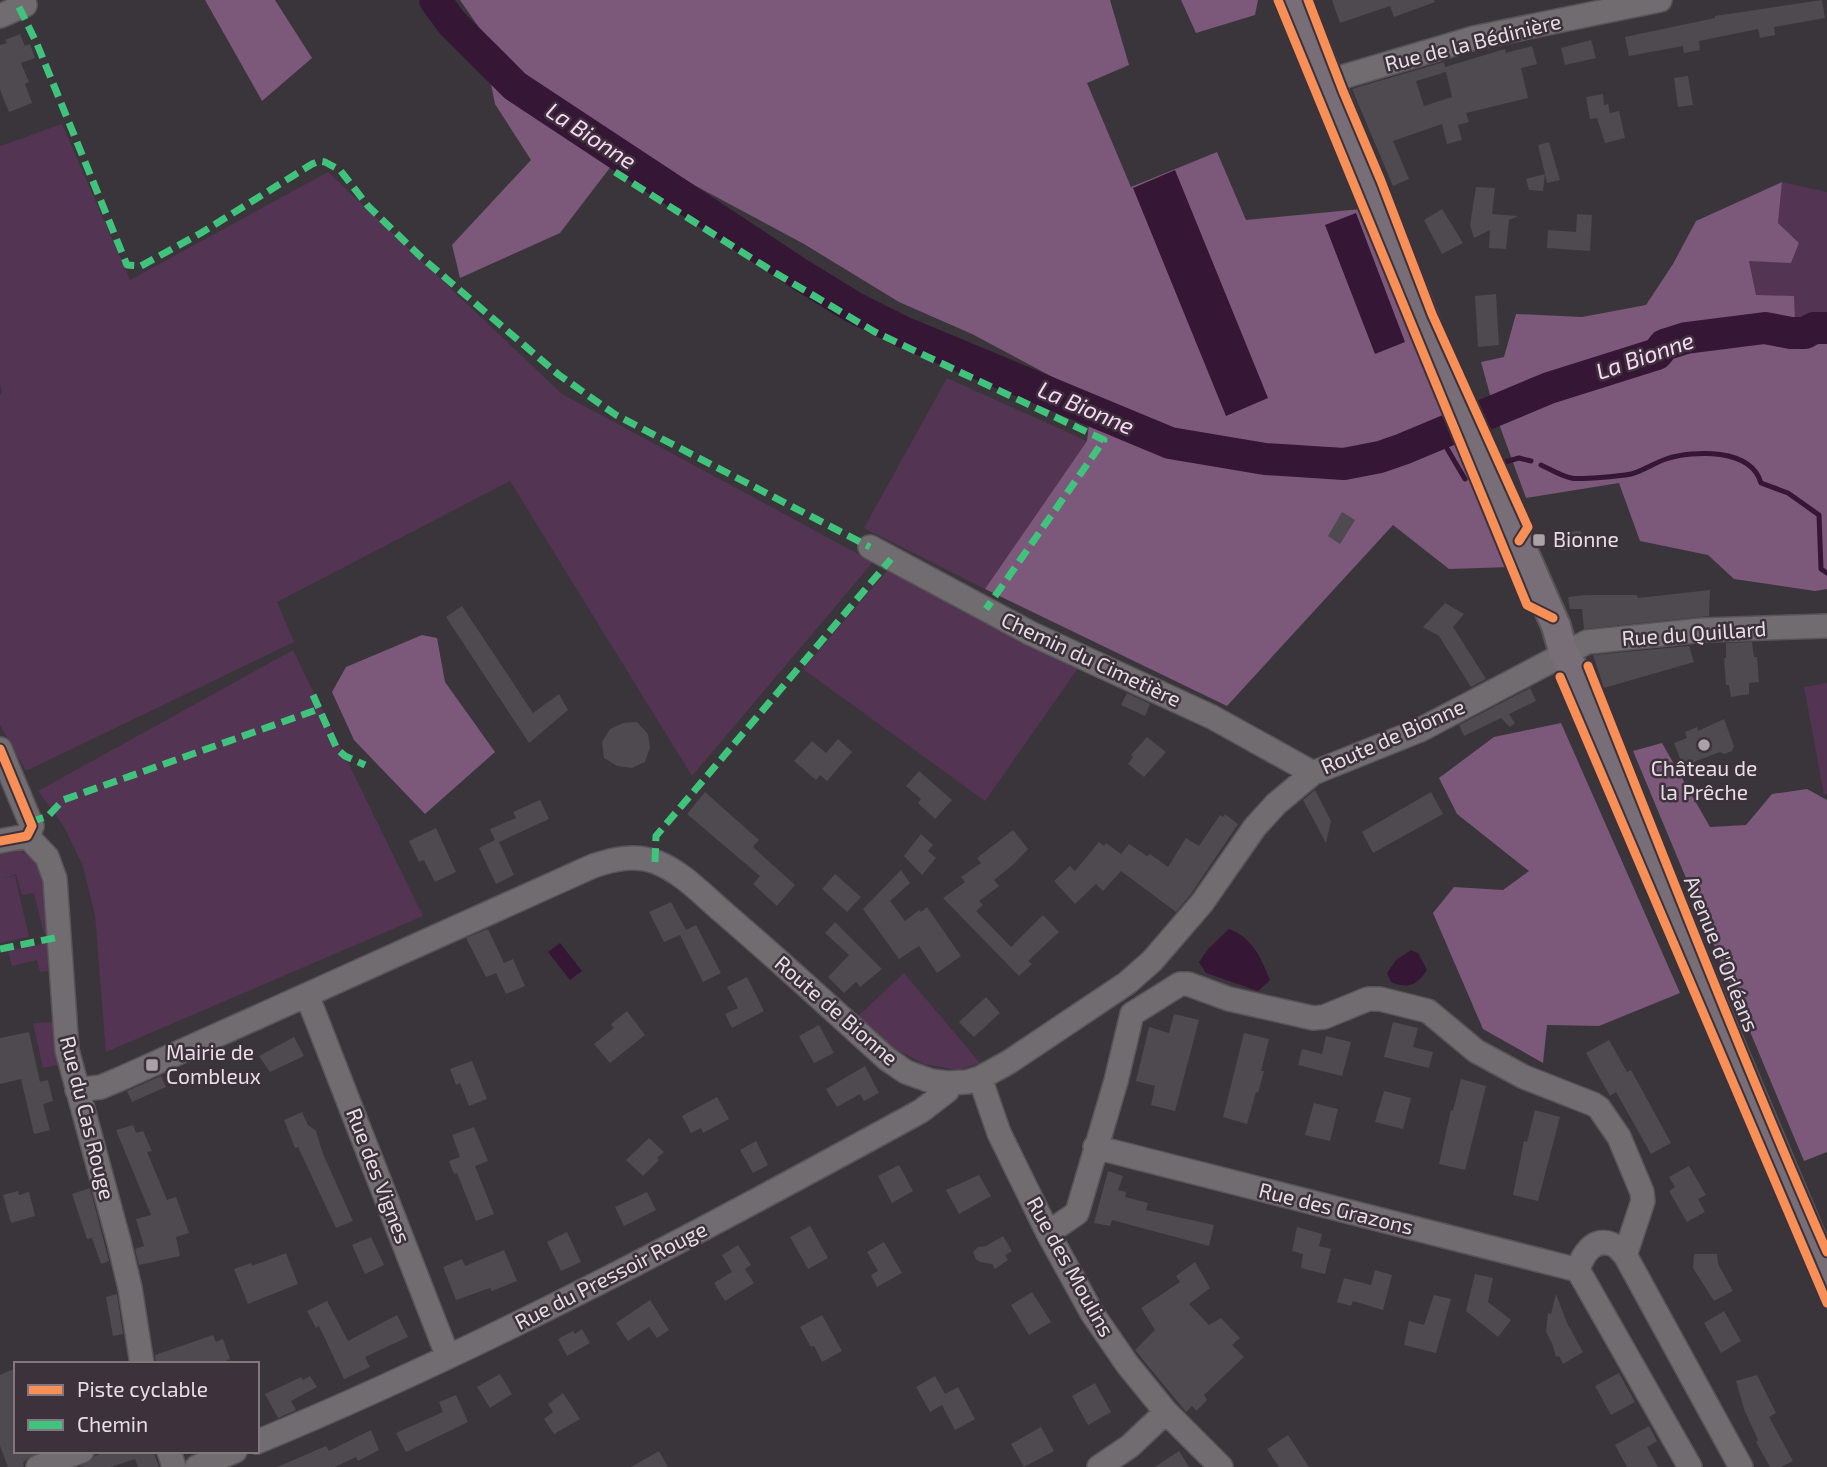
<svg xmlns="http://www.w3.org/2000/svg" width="1827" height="1467" viewBox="0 0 1827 1467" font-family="'Exo 2',sans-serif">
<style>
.green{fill:#533452}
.forest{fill:#7c587a}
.water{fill:#361635}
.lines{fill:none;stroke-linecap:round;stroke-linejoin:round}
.stream{stroke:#361635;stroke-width:5}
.river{stroke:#361635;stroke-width:32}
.building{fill:#4f4a4f;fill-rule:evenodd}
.minor-casing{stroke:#585458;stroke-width:26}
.major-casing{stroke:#585458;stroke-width:32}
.minor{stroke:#716c70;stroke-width:23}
.major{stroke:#786e78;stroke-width:28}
.quiet{stroke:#40c37c;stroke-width:7;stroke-dasharray:14 7;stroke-linecap:butt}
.cycleway-casing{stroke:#3d323c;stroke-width:13}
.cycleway{stroke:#f78f57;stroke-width:9}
.poi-dot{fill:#a9a3a8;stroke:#3d323c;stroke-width:2.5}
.labels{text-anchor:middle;stroke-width:5;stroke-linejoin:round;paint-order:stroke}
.street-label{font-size:21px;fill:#e5dee4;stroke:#3d323c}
.poi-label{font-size:21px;fill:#e5dee4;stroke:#3d323c;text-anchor:start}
.water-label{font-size:23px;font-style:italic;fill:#fcd5f9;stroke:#3d323c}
</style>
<rect width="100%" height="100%" fill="#3a353a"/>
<path class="green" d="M62,124L130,280L328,172L562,394L873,562L692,776L510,481L277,602L294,642L26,771L0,725V395L2,392L0,384V146Z
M1782,182L1827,192V332L1815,333L1756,296L1749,260L1790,263L1799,243L1778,223Z
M947,378L1087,441L985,589L864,528Z
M891,566L1083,661L985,801L803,669Z
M293,650L423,916L106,1052L95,915L83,866L63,825L38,791Z
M1827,683V794L1824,795L1804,687Z
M16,847L39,864L43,874L47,933L44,934L34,893L22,895L16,874L4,878L15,876L29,937L0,943V851Z
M47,943L48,971L40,972L37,960L12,966L8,951Z
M904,973L980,1063L958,1070L924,1064L895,1049L858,1016Z
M53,1022L58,1065L43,1068L33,1023Z"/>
<path class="forest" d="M205,0H275L312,58L262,101Z
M460,0H1110L1129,65L1087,83L1131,187L1217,152L1246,220L1361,209L1446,419L1511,567L1449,569L1393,525L1227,706L985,589L1087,441L1092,398L972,334L899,302L804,244L625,148L560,233L460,278L452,245L531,160L495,104L480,29Z
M1181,0H1258L1255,15L1196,33Z
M1782,182L1778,223L1799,243L1791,263L1749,261L1756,295L1794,296L1795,320L1815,333L1827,332V589L1815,591L1734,579L1708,555L1640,541L1619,483L1526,498L1495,413L1481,362L1504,357L1516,314L1582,317L1646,305L1673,264L1696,221Z
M422,635L437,638L445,682L495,752L425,814L354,740L332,692L346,667Z
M1561,723L1680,993L1599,1026L1547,1025L1543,1063L1483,1029L1433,913L1454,887L1503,890L1529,871L1457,814L1439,778L1494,737Z
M1662,743L1710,827L1746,825L1772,794L1807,789L1827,800V1152L1804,1161L1633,751Z"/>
<path class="water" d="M1175,170L1268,398L1226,416L1133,188Z
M1356,213L1405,342L1375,354L1325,225Z
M1229,929C1253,938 1261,958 1270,980L1258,991L1206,973L1199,962L1208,949Z
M560,943L582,971L570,980L548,952Z
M1411,950L1418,953L1427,970C1416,986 1409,989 1391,982L1387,973L1396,960Z"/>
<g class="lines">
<path class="stream" d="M1439,435L1465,479
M1505,462L1519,458L1531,461
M1541,465C1550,469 1561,476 1571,478C1580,480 1620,476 1631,474C1643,471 1654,463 1666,459C1694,450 1751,448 1761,483L1788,493L1819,515L1821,569L1827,573"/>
<path class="river" d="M435,0L452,23L515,86L801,275L853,307L903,332L1170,443L1265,459L1344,464L1380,457L1403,449L1549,388L1657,354L1664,345L1686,338L1765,328L1791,333H1805L1814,328H1827"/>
</g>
<path class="building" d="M1332,0H1434L1435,2L1394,17L1390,6L1340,23Z
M1822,0L1825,18L1774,27L1775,35L1760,38L1758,29L1699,41L1700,50L1684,53L1683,46L1629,56L1625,37L1715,18V16Z
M20,34L25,46L30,44L35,58L21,63L29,82L25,84L32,103L9,112L0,90V45L7,43L5,40Z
M1591,40L1596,58L1565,65L1561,48Z
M1532,46L1537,64L1521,68L1528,98L1466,113L1469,122L1458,125L1462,140L1447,144L1442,124L1393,141L1409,179L1393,186L1352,89L1444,62L1445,67L1505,49L1506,53ZM1446,72L1452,97L1424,106L1416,81Z
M1688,76L1693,105L1678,107L1674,78Z
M1603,94L1604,105L1608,104L1610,113L1619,111L1625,138L1605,143L1597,118L1590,119L1586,97Z
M1549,142L1560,180L1547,183L1545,174L1543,191L1529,190L1526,179L1545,174L1538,145Z
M1476,187L1495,188L1492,214L1518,216L1509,220L1506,249L1489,248L1490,230L1474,238L1470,225Z
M1442,209L1463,243L1442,254L1424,220Z
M1577,214L1592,215L1590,251L1547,248L1548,230L1576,232Z
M1496,294L1499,345L1478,347L1475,296Z
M1342,512L1355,520L1340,544L1328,536Z
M1581,531L1582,549L1558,550L1555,532Z
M1710,590L1709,616L1584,629L1582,609H1570L1568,597L1586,595H1637L1638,598Z
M1445,603L1464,614L1453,627L1486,679L1471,687L1439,636L1423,627Z
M462,606L533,713L559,694L568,710L529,743L446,617Z
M1752,642L1754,657H1757L1759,682L1749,683V694L1731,697L1729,685H1726L1724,658H1726V643Z
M1689,646L1694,662L1604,688L1593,655Z
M1530,688L1536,701L1509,714L1515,723L1510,727L1501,718L1464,736L1459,725Z
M1127,693L1150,704L1145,716L1121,705Z
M1724,719L1734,746L1732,751L1724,754L1720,752L1683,766L1674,743L1687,738L1685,732L1697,727L1698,731Z
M637,722L648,734L650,748L645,762L632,768L617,766L604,758L602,742L610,729L623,723Z
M1147,737L1166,752L1144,777L1128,764L1133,757L1131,755Z
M838,739L852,752L827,781L820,775L816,780L794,761L812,741L826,753Z
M919,771L952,800L935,819L918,803L921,799L906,786Z
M1315,790L1331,821L1326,843L1303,800Z
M705,792L759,840L753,847L795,885L777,906L753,884L760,876L687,814Z
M1431,792L1443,814L1373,853L1362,832Z
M540,800L549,819L499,842L514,875L496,884L479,848L495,840L490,829L516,818L513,812Z
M1225,814L1238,824L1191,894L1176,912L1121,871L1103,891L1096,884L1075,904L1054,881L1070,866L1075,871L1099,842L1104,846L1106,843L1121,854L1129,844L1147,856L1150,854L1168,867L1186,838L1199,846L1220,815L1223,817Z
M436,828L456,872L435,882L424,860L419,862L409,841Z
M1013,830L1028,849L1014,864L994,880L999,886L979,901L983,905L976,911L1011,947L1043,915L1059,932L1028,961L1032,964L1019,976L943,898L965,882L961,877L981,863L977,858Z
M921,834L933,845L928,851L936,858L922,875L904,856Z
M901,870L910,883L890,901L905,921L919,910L921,912L927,907L961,956L937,973L919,946L899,959L863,909Z
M835,874L861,897L847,912L822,889Z
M671,902L686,930L696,925L721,973L703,982L680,935L664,942L649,912Z
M835,922L882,969L860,987L856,982L844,993L828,977L849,955L825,933Z
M488,929L504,963L513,959L525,986L506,994L496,973L486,977L466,938Z
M747,977L764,1011L732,1028L725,1014L738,1008L727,987Z
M986,997L1000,1013L974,1037L959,1022Z
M627,1011L645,1035L610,1063L594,1044L614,1028L611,1024Z
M1174,1014L1199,1020L1175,1111L1151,1105L1155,1086L1136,1081L1149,1027L1169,1033Z
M1393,1022L1418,1028L1413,1047L1433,1052L1429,1068L1384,1057Z
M819,1025L834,1053L814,1063L799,1036Z
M29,1032L40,1082L48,1080L53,1101L43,1104L50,1130L34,1134L21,1079L0,1084V1038Z
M1244,1033L1269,1039L1261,1071H1264L1258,1093L1256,1092L1247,1124L1223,1117Z
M1326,1036L1351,1042L1342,1076L1298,1065L1302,1049L1322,1054Z
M294,1037L304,1056L270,1072L259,1056Z
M1609,1040L1627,1072L1631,1070L1671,1143L1651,1154L1616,1092L1610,1096L1586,1053Z
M472,1061L487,1099L469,1106L460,1083L456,1085L450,1069Z
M865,1066L879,1093L864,1101L860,1094L837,1107L826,1089Z
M161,1076L166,1087L132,1102L127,1091Z
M1461,1079L1486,1086L1465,1170L1439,1164L1451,1110L1453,1111Z
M1384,1091L1411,1098L1403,1129L1375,1122Z
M717,1097L729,1119L703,1133L701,1128L691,1133L682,1116Z
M1314,1103L1338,1109L1330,1141L1305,1135Z
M1535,1110L1560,1117L1538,1201L1513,1195L1524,1141L1527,1142Z
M302,1112L308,1125L316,1131L323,1154L353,1221L336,1228L298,1147L295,1148L284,1120Z
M133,1125L136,1133L143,1131L152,1151L147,1152L167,1200L176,1197L189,1233L176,1237L180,1256L139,1265L135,1249L144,1246L136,1219L151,1215L116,1130Z
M474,1127L488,1161L475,1166L494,1214L476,1221L457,1173L454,1174L449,1161L460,1157L452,1135Z
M649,1138L664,1152L657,1158L659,1160L643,1176L626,1160Z
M756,1141L768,1165L753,1173L740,1150Z
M899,1165L913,1191L892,1203L878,1176Z
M1689,1166L1706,1195L1698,1199L1705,1212L1687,1222L1669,1191L1675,1187L1669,1177Z
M1108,1171L1123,1176L1118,1190L1126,1192L1125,1197L1148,1203L1146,1210L1214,1225L1209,1246L1112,1220L1110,1226L1094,1223Z
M979,1175L991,1196L959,1214L946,1190Z
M90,1188L109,1261L101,1264L92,1238L87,1239L72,1194Z
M18,1191L19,1195L29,1192L35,1216L11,1223L3,1195Z
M647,1192L656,1210L624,1226L615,1207Z
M810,1226L828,1258L808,1269L790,1237Z
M1297,1227L1322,1234L1319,1246L1331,1249L1325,1274L1301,1268L1303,1254L1292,1251Z
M567,1232L581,1262L561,1271L547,1242Z
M1003,1236L1012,1251L1005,1255L1008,1260L995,1269L992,1264L980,1262L976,1259L973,1252L978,1247L986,1246Z
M371,1237L384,1265L365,1274L352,1245Z
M884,1242L902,1273L877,1287L871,1275L878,1271L867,1252Z
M738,1245L751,1265L745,1269L754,1283L725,1301L714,1283L732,1272L722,1255Z
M504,1250L517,1281L492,1291L490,1288L456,1300L443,1267L462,1259L465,1266Z
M286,1253L298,1284L248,1304L234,1269L251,1263L252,1266Z
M1694,1254H1717L1718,1264L1733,1291L1714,1301L1693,1268Z
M1195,1262L1210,1288L1189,1304L1209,1325L1221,1318L1240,1338L1232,1345L1244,1357L1204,1395L1207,1400L1196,1411L1192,1406L1186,1412L1135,1350L1155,1330L1141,1308L1180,1282L1176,1276Z
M1375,1270L1392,1275L1383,1310L1353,1301L1351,1306L1337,1302L1344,1278L1371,1285Z
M1475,1274L1493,1278L1488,1302L1511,1320L1498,1337L1466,1311Z
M1032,1292L1051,1322L1029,1335L1011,1305Z
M117,1294L123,1334L113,1336L106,1297Z
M1556,1294L1567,1323L1583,1352L1563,1364L1559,1356L1556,1357L1553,1346L1546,1331L1548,1313L1551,1314Z
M1434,1295L1451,1299L1436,1353L1404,1345L1409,1321L1424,1325Z
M650,1300L669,1330L657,1338L649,1327L628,1341L616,1323Z
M327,1301L348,1341L397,1315L408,1337L365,1357L370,1367L344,1379L319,1326L316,1328L307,1311Z
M1724,1311L1741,1341L1721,1353L1704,1323Z
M822,1315L842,1351L822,1362L814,1346L811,1347L800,1327Z
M582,1329L590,1343L567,1356L558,1339L573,1331L575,1334Z
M213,1335L216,1342L223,1339L230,1359L218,1364H156L155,1355Z
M16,1368V1451H40L28,1458L23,1463L24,1467H8L0,1446V1375Z
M1619,1373L1635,1402L1611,1415L1595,1386Z
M500,1374L512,1394L490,1408L477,1387Z
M1757,1375L1776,1413L1769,1417L1793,1461L1781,1467H1770L1756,1442L1758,1440L1744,1409L1736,1381Z
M310,1376L317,1387L291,1401L296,1410L278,1418L265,1394L301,1377L303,1380Z
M935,1376L945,1394L958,1387L975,1419L955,1430L942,1405L930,1412L916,1387Z
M1095,1383L1111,1412L1088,1425L1072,1396Z
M563,1393L580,1419L554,1434L544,1419L553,1412L548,1404Z
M456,1395L468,1422L406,1452L396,1433L443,1412L439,1402Z
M1649,1426L1657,1441L1647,1447L1658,1467H1627L1615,1445Z
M1041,1427L1054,1451L1024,1467L1011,1444Z
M371,1430L379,1450L358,1461L356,1457L335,1467H277L326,1446L329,1451Z
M1288,1435L1309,1467H1279L1267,1449Z
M106,1451H153L159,1467H138L135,1459L111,1467H79L92,1460L95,1456Z
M659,1451L668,1467H631Z
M1179,1451L1189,1467H1155Z"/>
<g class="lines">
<defs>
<path id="minor" d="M0,16L25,5
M1329,81L1474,38L1660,0
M870,547L1032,634L1212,717L1313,773
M0,749L32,826L27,836
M27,836L47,857L55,879L67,1050L119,1242L130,1288L142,1364
M0,841L27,836
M307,995L448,1357
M980,1078L999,1133L1048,1233L1092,1313L1127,1364L1166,1412L1221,1467
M77,1090L101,1087L120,1079L593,866C614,859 635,854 656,862C682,872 703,895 724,913C780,961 833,1010 887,1059L906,1072L931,1081L947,1083L967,1082L980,1078L1009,1062L1127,983L1152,961L1202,903L1255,827L1276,804L1313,773L1420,730L1587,642L1703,630L1827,626
M1095,1147L1578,1270L1690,1467
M1048,1233L1077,1213L1116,1081L1132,1014L1180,984H1188L1229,999L1313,1018L1324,1017L1368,999H1380L1428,1011L1476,1051L1524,1077L1593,1104L1599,1108L1619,1137L1642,1192L1643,1201L1625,1255
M1578,1270C1582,1256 1593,1237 1611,1244C1616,1245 1622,1252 1625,1255L1741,1467
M257,1442C486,1347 704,1230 921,1111L947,1091V1083
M169,1451L174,1467
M38,1467L82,1451
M197,1467L235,1451
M1099,1467L1130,1446L1166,1412"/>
<path id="major" d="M1297,0L1448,379L1556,626L1564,654L1575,671L1611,753L1702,978L1827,1275"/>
</defs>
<use href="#minor" class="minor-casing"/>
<use href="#major" class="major-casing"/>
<use href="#minor" class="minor"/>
<use href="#major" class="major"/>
<path class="quiet" d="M19,7L37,44L127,265L141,266L201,233L312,164L319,161L325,162L340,170L368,206L421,257L559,375L616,415L870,547
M615,172L772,271L875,332L1104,440L986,609
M313,695L337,749L345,756L365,765
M30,822L48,816L63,800L319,709
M655,862L656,836L891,559
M0,949L59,937"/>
<defs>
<path id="cycleway" d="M1278,0L1527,605L1553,618
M1308,0L1343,91L1381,181L1432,314L1528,527L1519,541
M1588,666C1666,862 1742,1059 1827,1252
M1560,677L1827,1303
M0,749L32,826L27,836L0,841"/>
</defs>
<use href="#cycleway" class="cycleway-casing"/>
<use href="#cycleway" class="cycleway"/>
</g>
<g class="poi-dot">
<rect x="1532" y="533" width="14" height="14" rx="3.5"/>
<circle cx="1704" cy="745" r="7"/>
<rect x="145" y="1058" width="14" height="14" rx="3.5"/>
</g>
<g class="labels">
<g class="street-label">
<text transform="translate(1473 43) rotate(-14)" y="7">Rue de la Bédinière</text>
<text transform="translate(1694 634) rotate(-4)" y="7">Rue du Quillard</text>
<text transform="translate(1091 660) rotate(25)" y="7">Chemin du Cimetière</text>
<text transform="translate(1393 737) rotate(-24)" y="7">Route de Bionne</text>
<text transform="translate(1721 954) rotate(68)" y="7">Avenue d'Orléans</text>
<text transform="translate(836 1011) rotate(41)" y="7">Route de Bionne</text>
<text transform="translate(87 1118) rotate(76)" y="7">Rue du Cas Rouge</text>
<text transform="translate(378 1176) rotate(69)" y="7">Rue des Vignes</text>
<text transform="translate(1336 1209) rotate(14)" y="7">Rue des Grazons</text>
<text transform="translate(1070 1267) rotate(61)" y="7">Rue des Moulins</text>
<text transform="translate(611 1276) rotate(-27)" y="7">Rue du Pressoir Rouge</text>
</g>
<g class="poi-label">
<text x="1553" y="547">Bionne</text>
<text x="1704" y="776" text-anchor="middle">Château de<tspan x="1704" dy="24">la Prêche</tspan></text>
<text x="166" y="1060">Mairie de<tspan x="166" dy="24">Combleux</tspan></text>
</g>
<g class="water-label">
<text transform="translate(591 136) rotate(33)" y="8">La Bionne</text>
<text transform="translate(1645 356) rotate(-19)" y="8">La Bionne</text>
<text transform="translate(1086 408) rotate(23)" y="8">La Bionne</text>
</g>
</g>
<rect x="14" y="1362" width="245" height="91" fill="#3d323c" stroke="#80777f" stroke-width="2"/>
<rect x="28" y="1385" width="35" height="10" fill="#f78f57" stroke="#80777f" stroke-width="2"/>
<text x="77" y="1397" font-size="21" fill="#e5dee4">Piste cyclable</text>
<rect x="28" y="1420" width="35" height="10" fill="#40c37c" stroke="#80777f" stroke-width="2"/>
<text x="77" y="1432" font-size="21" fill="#e5dee4">Chemin</text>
</svg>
